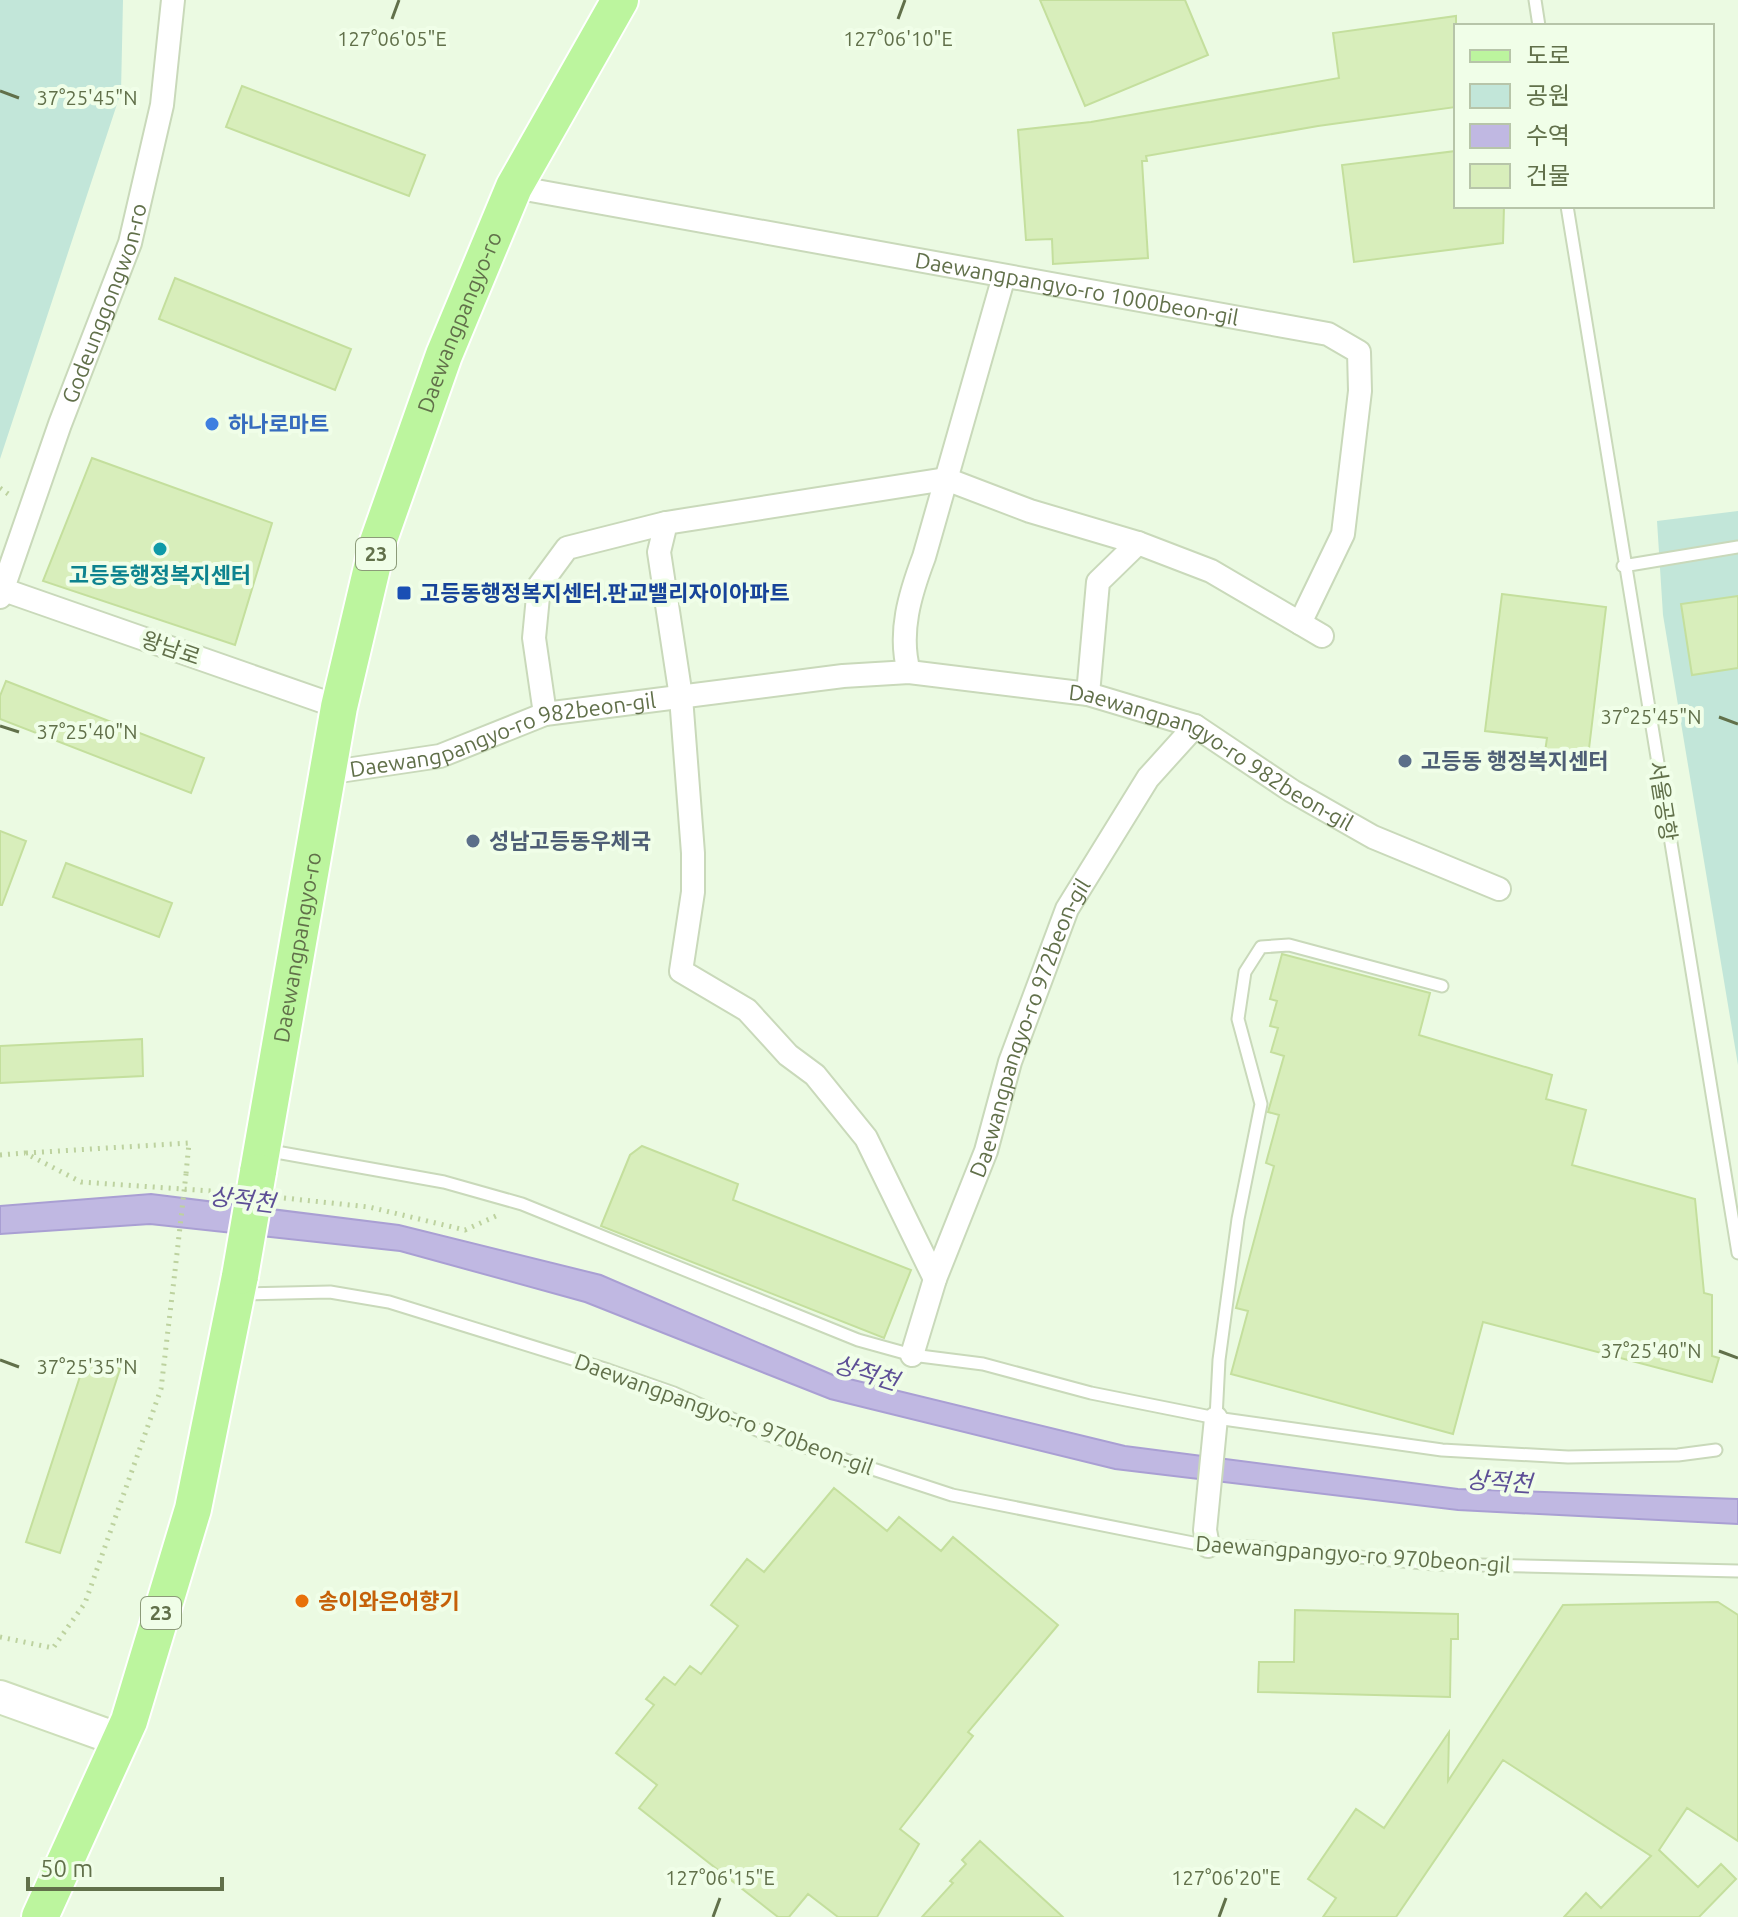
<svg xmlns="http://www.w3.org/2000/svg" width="1738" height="1917" viewBox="0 0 1738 1917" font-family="Ubuntu,'Noto Sans KR',sans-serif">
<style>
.green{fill:#c2e6d9}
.water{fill:#c0b8e2;stroke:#a99fd3;stroke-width:2}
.building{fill:#d8eebb;stroke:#c4df9d;stroke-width:2}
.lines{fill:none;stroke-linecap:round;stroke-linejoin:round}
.service-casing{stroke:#c9d9ba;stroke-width:15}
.minor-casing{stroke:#c9d9ba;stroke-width:26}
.secondary-casing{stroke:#cddfba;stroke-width:36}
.primary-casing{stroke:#fff;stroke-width:40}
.path{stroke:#bdd29f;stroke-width:5;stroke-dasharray:2 6;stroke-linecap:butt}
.service{stroke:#fff;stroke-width:11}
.minor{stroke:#fff;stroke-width:22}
.secondary{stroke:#fff;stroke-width:32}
.primary{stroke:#bcf59e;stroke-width:36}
.primary-bridge-casing{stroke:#fff;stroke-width:40;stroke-linecap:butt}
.path-bridge{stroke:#bdd29f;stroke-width:5;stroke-dasharray:2 6;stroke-linecap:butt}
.primary-bridge{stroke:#bcf59e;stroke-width:36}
.ticks{fill:none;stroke:#61704a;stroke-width:3}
.shop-dot{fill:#3f7fe0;stroke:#f0fee8;stroke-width:3}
.culture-dot{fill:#0f9aa8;stroke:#f0fee8;stroke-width:3}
.transit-dot{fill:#1a4fb4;stroke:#f0fee8;stroke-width:3}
.service-dot{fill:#5c6f8a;stroke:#f0fee8;stroke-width:3}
.food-dot{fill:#e8710a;stroke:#f0fee8;stroke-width:3}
.labels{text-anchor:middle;stroke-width:8;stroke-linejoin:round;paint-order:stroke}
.shield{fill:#f0fee8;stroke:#8c9b79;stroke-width:2}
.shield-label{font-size:20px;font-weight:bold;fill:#61704a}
.street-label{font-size:22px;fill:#61704a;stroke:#f0fee8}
.shop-label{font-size:22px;font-weight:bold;fill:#366cbe;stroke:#f0fee8;text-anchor:start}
.culture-label{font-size:22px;font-weight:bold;fill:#0d838f;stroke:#f0fee8}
.transit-label{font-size:22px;font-weight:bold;fill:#164399;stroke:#f0fee8;text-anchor:start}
.service-label{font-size:22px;font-weight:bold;fill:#4e5e75;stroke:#f0fee8;text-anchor:start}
.food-label{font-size:22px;font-weight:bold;fill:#c56008;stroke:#f0fee8;text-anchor:start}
.water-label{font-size:24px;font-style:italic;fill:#5d4f96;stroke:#f0fee8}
.ticks-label{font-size:20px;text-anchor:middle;fill:#61704a;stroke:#f0fee8;stroke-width:8;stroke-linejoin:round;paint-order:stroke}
</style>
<rect width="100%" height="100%" fill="#ebfae2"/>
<path class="green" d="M0,0H123L121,92L0,459Z
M1738,511V1065L1663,615L1657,521Z"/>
<path class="water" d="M151,1194L399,1225L601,1275L833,1375L1125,1446L1458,1489L1738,1499V1524L1458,1510L1115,1469L830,1399L585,1302L400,1251L150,1224L0,1234V1206Z"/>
<path class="building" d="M1040,0H1185L1208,55L1085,106Z
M1456,16V107L1318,126L1146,156L1147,161H1142L1148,258L1053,264L1052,239L1026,240L1018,130L1091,122L1339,78L1333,33Z
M242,86L425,155L409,196L226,127Z
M1456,151V206H1504L1503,243L1354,262L1342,165Z
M175,278L351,349L335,390L159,319Z
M92,458L272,523L235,645L43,581Z
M1502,594L1606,607L1588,757L1545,752L1547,738L1485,731Z
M1738,596V668L1692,675L1681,604Z
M6,681L204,758L191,793L0,719V696Z
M0,831L26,841L2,905H0Z
M66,863L172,903L159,937L53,897Z
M1282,954L1430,993L1419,1035L1552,1075L1546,1099L1586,1110L1572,1165L1695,1199L1704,1293L1712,1295V1356L1719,1358L1712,1382L1483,1322L1453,1434L1231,1374L1248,1311L1236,1308L1274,1166L1266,1163L1279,1115L1268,1112L1284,1056L1271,1052L1278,1028L1270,1026L1277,1001L1270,999Z
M142,1039L143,1076L0,1083V1046Z
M642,1146L738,1184L733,1200L911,1270L884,1338L601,1226L630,1155Z
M86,1358L120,1369L60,1553L26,1542Z
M834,1488L887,1531L899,1517L941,1551L953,1537L1058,1625L968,1732L973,1736L900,1829L919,1844L877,1917H838L808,1894L789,1917H778L639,1808L657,1785L616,1753L654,1705L646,1699L664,1677L675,1685L690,1666L701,1674L738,1626L711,1605L747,1559L764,1572Z
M1718,1602L1738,1615V1841L1687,1808L1659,1850L1698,1887L1721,1864L1736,1879L1699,1917H1564L1586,1893L1601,1908L1651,1856L1503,1760L1396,1917H1323L1336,1898L1308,1879L1356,1809L1384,1828L1449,1732L1448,1781L1563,1605Z
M1295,1610L1458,1614V1639H1451L1450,1697L1258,1692L1259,1662H1294Z
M980,1841L1063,1917H922L953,1883L950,1881L966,1864L962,1860Z"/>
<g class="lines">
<defs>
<path id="service" d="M1535,0L1539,26
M1567,206L1738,1253
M1623,566L1738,547
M265,1150L444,1182L522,1204L858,1340L912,1355L983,1364L1091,1393L1216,1418L1442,1450L1568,1457L1678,1455L1716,1450
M242,1294L330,1292L389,1302L608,1370L674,1393L766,1434L952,1495L1208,1546L1252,1547L1434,1564L1738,1571
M1216,1418L1219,1360L1238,1219L1261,1104L1238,1019L1245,972L1261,947L1289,945L1442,986"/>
<g id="minor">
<path id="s1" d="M514,187L1328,334L1359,352L1360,391L1343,534L1300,623"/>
<path d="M4,590L339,707"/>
<path id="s2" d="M0,597L60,424L130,243L162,105L173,0"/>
<path d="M909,672C898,633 910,594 924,557L1004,276"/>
<path d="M1088,694L1098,582L1138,543"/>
<path d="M545,714L534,638L539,586L567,548L666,523"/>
<path id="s3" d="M326,773L440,756L545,714L843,676L909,672L1088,694L1195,726L1292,791L1373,837L1499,889"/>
<path d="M935,1279L866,1138L815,1075L788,1055L747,1010L681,971L693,892V853L681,697L659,552L666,523L946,479L1030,511L1138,543L1211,571L1322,636"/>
<path id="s4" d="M912,1355L935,1279L986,1151L1010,1062L1067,909L1148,778L1195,726"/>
<path d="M1208,1546L1205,1530L1216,1418"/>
</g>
<path id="secondary" d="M0,1697L120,1740"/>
<g id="primary">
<path id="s5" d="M258,1172L339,707L378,542L444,355L514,187L620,0"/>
<path d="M40,1917L129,1721L193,1509L240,1276"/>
</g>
</defs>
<use href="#service" class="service-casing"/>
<use href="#minor" class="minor-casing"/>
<use href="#secondary" class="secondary-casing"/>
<use href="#primary" class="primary-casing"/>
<path class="path" d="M0,488L11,496
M26,1153L189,1143L186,1174
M0,1155L25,1153L81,1182L226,1192
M284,1198L369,1207L465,1230L496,1216
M0,1637L53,1648L85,1603L161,1389L175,1271"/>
<use href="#service" class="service"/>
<use href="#minor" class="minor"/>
<use href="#secondary" class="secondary"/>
<use href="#primary" class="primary"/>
<defs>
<path id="primary-bridge" d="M240,1276L258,1172"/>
</defs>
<use href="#primary-bridge" class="primary-bridge-casing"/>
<path class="path-bridge" d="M175,1271L186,1174"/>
<use href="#primary-bridge" class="primary-bridge"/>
</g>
<path class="ticks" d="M392,19L399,0M898,19L905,0M0,91L19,98M1719,717L1738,724M0,726L19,732M1719,1351L1738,1358M0,1360L19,1367M713,1917L720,1898M1219,1917L1226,1898"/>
<circle class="shop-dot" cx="212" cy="424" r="8"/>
<circle class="culture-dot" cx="160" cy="549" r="8"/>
<rect class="transit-dot" x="396" y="585" width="16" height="16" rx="4"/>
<g class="service-dot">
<circle cx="1405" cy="761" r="8"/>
<circle cx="473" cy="841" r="8"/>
</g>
<circle class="food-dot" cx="302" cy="1601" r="8"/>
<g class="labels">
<g class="shield">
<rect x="356" y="538" width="40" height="32" rx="6"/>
<rect x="141" y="1597" width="40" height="32" rx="6"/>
</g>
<g class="shield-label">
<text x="376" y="561">23</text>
<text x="161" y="1620">23</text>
</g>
<g class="street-label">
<text dy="8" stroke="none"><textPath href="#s1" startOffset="572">Daewangpangyo-ro 1000beon-gil</textPath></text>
<text dy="8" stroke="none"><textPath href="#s2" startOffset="312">Godeunggongwon-ro</textPath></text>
<text dy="8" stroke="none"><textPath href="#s5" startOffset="876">Daewangpangyo-ro</textPath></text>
<text transform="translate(171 648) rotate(19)" y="8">왕남로</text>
<text dy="8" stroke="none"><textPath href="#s3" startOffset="182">Daewangpangyo-ro 982beon-gil</textPath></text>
<text dy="8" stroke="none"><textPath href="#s3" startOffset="914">Daewangpangyo-ro 982beon-gil</textPath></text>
<text transform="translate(1663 801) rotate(81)" y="8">서울공항</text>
<text dy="8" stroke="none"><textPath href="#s5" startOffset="228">Daewangpangyo-ro</textPath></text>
<text dy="8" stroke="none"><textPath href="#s4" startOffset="348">Daewangpangyo-ro 972beon-gil</textPath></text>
<text transform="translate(724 1414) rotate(20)" y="8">Daewangpangyo-ro 970beon-gil</text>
<text transform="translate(1353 1554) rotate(4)" y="8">Daewangpangyo-ro 970beon-gil</text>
</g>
<g class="shop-label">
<text x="228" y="432">하나로마트</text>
</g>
<g class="culture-label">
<text x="160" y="583">고등동행정복지센터</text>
</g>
<g class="transit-label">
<text x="420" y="601">고등동행정복지센터.판교밸리자이아파트</text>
</g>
<g class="service-label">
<text x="1421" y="769">고등동 행정복지센터</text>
<text x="489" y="849">성남고등동우체국</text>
</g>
<g class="food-label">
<text x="318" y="1609">송이와은어향기</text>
</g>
<g class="water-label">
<text transform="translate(242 1200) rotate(7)" y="8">상적천</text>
<text transform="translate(866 1373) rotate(17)" y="8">상적천</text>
<text transform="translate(1499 1482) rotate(4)" y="8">상적천</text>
</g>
</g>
<g class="ticks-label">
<text x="392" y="46">127°06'05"E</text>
<text x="898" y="46">127°06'10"E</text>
<text x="87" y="105">37°25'45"N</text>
<text x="1651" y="724">37°25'45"N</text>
<text x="87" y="739">37°25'40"N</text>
<text x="1651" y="1358">37°25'40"N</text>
<text x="87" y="1374">37°25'35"N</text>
<text x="720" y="1885">127°06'15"E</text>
<text x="1226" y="1885">127°06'20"E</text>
</g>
<rect x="1454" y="24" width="260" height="184" fill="#f0fee8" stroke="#b7c5a9" stroke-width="2"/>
<rect x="1470" y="50" width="40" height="12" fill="#bcf59e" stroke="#b7c5a9" stroke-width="2"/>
<text x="1526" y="64" font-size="24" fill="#61704a">도로</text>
<rect x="1470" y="84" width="40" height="24" fill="#c2e6d9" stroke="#b7c5a9" stroke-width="2"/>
<text x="1526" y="104" font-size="24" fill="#61704a">공원</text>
<rect x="1470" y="124" width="40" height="24" fill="#c0b8e2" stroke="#b7c5a9" stroke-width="2"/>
<text x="1526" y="144" font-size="24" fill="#61704a">수역</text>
<rect x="1470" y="164" width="40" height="24" fill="#d8eebb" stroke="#b7c5a9" stroke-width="2"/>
<text x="1526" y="184" font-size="24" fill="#61704a">건물</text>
<path d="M28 1877v12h194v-12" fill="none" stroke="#61704a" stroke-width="4"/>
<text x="40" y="1877" font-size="24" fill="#61704a" stroke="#f0fee8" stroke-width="6" paint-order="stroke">50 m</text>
</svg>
